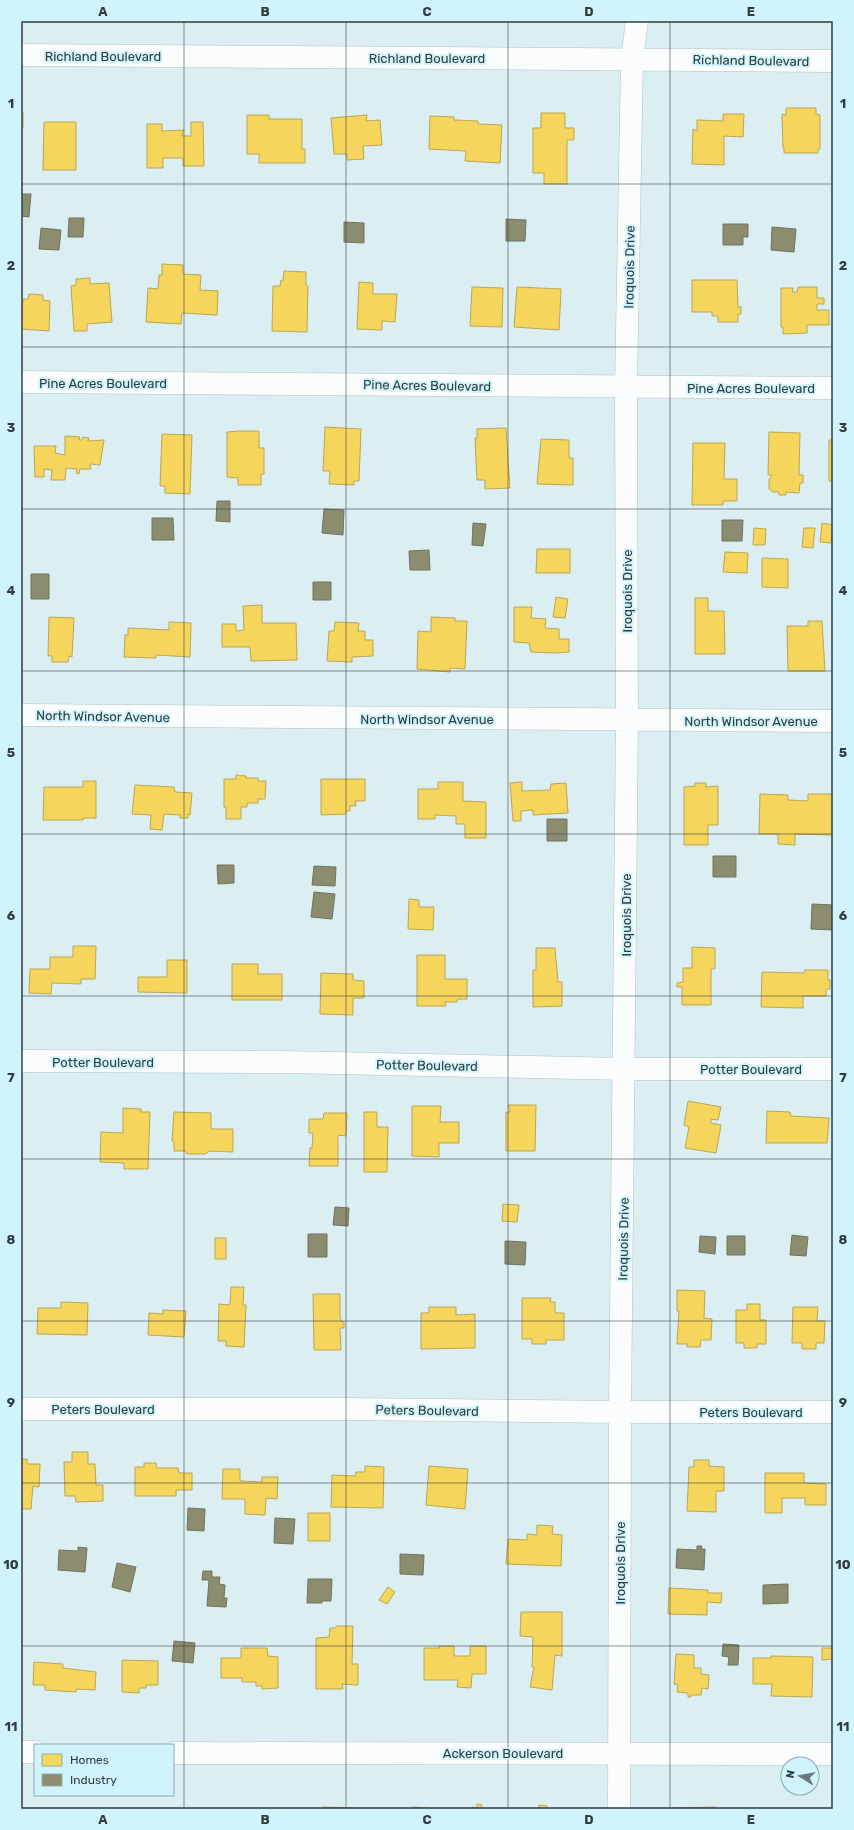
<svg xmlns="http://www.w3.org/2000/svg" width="854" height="1830" viewBox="0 0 854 1830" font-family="Rubik,sans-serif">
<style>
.homes{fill:#f6d55c;stroke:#baa754}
.industry{fill:#8c8c6e;stroke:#707460}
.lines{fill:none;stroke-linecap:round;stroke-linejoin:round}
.minor-casing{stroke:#b2c1c5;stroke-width:23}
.minor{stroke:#fafcfd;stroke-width:22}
.grid{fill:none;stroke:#2f3c40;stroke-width:1;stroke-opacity:0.55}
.labels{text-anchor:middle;stroke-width:4;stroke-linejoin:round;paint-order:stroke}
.street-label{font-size:13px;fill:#2f3c40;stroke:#d1f4fc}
.neatline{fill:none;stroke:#2f3c40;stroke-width:1.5}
.grid-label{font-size:13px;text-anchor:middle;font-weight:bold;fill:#2f3c40}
</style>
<rect width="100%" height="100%" fill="#dbeef2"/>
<path class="homes" d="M786,108H816V114L820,115V149H818V153H784V148H783L782,114L786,115Z
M21,112H23V128H21Z
M541,113H565V128H574V140H567V184H544V173H533V128H541Z
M723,114H744L743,137L724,136V165L692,164L693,129L697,131V120L723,121Z
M247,115H269V119H302V149H305V163H259V154H247Z
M367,115L366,121L380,120L382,145L363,146L364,159L347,160V154H334L331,118Z
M430,116L454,117V120L478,121V124L502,125L500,163L465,161L466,151L429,149Z
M44,122H76V170H43Z
M191,122H203L204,166H183V158H163V168H147V124H162V131L184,130L182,136H191Z
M162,264L183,265V274L201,275L200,290L218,291L217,315L182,313L181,324L146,322L148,288L158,289L159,275H162Z
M284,271L306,272V285L308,286L307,332L272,331L273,286H280L281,280L283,281Z
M90,278V284L109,283L112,322L87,324V331H74L71,286L76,285V279Z
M692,280H737L738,307H741V314H738V322H718V316H712V312H692Z
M359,282L373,283V294H397L395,322L382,321V330L357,329Z
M472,287L503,288L502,327L470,326Z
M517,287L561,289L559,330L514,327Z
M798,287H817V298H824V304H817V310H829V325H807V333L783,334V327H781V288H793L792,292H797Z
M29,294L43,295V300L50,301L49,331L21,329L23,299H28Z
M325,427L361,429L359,481H354V485L329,484L330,471H323Z
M506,428L510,488L485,489V480H477L475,438H477V429Z
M238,431H259V448H264V474H261V485H238V478L227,477V432Z
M769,432L800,433L799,475H803V483H800L799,493L786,492V495H779V492H773L769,489V479L772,475H768Z
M162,434L192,435L190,494L165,493V486H160Z
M65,436L80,437L79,440H82L83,437L89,438L88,441L104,440L100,465L90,464L91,469H80L79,474L76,473L77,469L66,468L65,480H51L52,470L44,469V477H35L34,446H56L55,453L65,455Z
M541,439L569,440V458H573V485L537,484Z
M829,440H833V481H829Z
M693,443H725L724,479H737V501H723V505H692Z
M822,523L833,525L831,543L820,542Z
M754,528L766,529L765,545H753Z
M804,528H815L813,548L802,547Z
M537,549H570V573H536Z
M725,552L748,553L747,573L723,572Z
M762,558L788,559V588L762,587Z
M556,597L568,599L565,618L553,617Z
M695,598H708V611H724L725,654H695Z
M262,605V623H296L297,660L251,661L250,647H222V624H236V631L244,630L243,606Z
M514,607H532L531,618L546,619L545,628L559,629V639H569V652L555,653L531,652L529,643L514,642Z
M49,617L74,618L72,657L69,656L68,662H52V656H48Z
M431,617L455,618V621H467L465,669L450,668V672L417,669L418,631L431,632Z
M808,621H822L825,671H788L787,626H808Z
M169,622L191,623L190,657L156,655V658L124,657L125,635H128V628L169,630Z
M335,622L359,623L358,631H365V640H373V656L352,657V662L327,661L329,631H334Z
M236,775L246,776V778H258V781H266L265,799H258V803H247V807H241V819H226V807H224V779H236Z
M321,779H365V801H355L356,806H350V811H346V814L321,815Z
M83,781H96V818H83V820H43L44,787H83Z
M438,782H463V801L486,802V838H465V824H456V816L435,815V819H418V789H438Z
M522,782V791L550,790L551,784L566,783L568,813L533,815V810L521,811V821H513L510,783Z
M695,783H706V787L718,786V825H708V845H684V787L695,786Z
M135,785L174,787L175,792L192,793L190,815L188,814V818H180V815L164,814L162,830L150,829L151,815L132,814Z
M760,794L788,795V800L808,801V794H833V835L795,834V845L778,844V834H759Z
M409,899L419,900V907H434L433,930L408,929Z
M73,946H96L95,979H81V984L52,983L51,994L29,993L30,969H50V957H73Z
M692,947L715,948V969H711V1005H682V987H677V983L683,982V968H692Z
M536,948H555L558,982H562V1006L533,1007V970H536Z
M417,955H445V979H467V999H458L457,1002H445L446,1006H417Z
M167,960H187V993L138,992V977H167Z
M232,964H258V974H282V1000H232Z
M805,970H828V980H830V989H826V996H803V1008L761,1007L762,972L804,973Z
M321,973L353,974V980L364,981V998H353V1015L320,1014Z
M688,1101L721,1107L718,1120L711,1119V1123L721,1125L716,1153L685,1148L689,1127L684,1125Z
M508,1105H536L535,1151H506V1112H510Z
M412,1106H441L440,1122H459V1143H439V1157L412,1156Z
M123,1108L141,1109V1112H150L148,1169H124V1163L100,1162L101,1132L123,1133Z
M767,1111L790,1112L791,1116L829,1118L827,1143H766Z
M174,1112L211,1113V1129H233V1152L209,1151L206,1154H187L185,1151H174V1142L172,1141Z
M364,1112H377V1127H388L387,1172H364Z
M324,1113H347L346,1136L338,1135V1166H309L310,1148H312L313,1133H309V1119H323Z
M503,1204L519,1205L517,1222L502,1221Z
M215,1238H226V1259H215Z
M231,1287H244L243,1305H246L244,1347L226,1346V1341H218L219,1304L230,1305Z
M677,1290L705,1291L704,1318L712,1319L711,1340H701L700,1347H687V1344H677L679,1311H677Z
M313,1294H340V1316L341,1321L344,1322V1328H340L341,1350H314Z
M522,1298H551L550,1302H555V1313H564V1340H546V1344H532V1339H522Z
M61,1302L88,1303L87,1335L37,1334L38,1308H61Z
M747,1304H760V1320H766V1344H757V1348H744V1343H736V1310H747Z
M429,1307H456V1315L475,1314V1348L421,1349V1313H429Z
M793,1307H818L817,1321H825L824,1343H816V1349H802V1343H792Z
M163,1310L186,1311L184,1337L148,1335L149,1313L163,1314Z
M72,1452H88V1464H95L96,1485H103V1501L76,1502L75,1496H65L64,1462H72Z
M21,1459H27V1464H40L39,1487L33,1486L31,1509H21Z
M694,1460H709V1466L724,1467V1491H716V1512L687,1511L689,1467H694Z
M144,1463H156L157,1468H178L179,1473H192V1490H176V1496H135V1467H144Z
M365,1466L384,1467L383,1508L331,1507L332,1475L355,1476L356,1472H365Z
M429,1466L468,1469L465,1509L426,1505Z
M223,1469H240V1481L262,1482V1477H278L277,1499L266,1498L265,1515L245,1514V1499H222Z
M765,1473H804V1483L826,1484V1505H805V1498H782V1513H765Z
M308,1513H330V1541H308Z
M537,1525L553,1526L552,1534L562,1535L561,1566L506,1564L508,1539L527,1540V1534L537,1535Z
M388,1587L395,1592L387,1604L379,1600Z
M669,1588L708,1590V1593H722L721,1603L707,1602V1615L668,1614Z
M521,1612H562V1656L555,1655L552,1690L530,1687L534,1667H532L533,1637L520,1636Z
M337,1626H353L352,1664H358V1685L342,1684L343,1689H316V1638L329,1637L330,1628H335Z
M439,1646H454V1656H470V1646H486V1674H472L471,1688L457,1687L458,1680H424V1648H439Z
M241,1648H267L268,1656L278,1657V1688L262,1689V1686H256V1682H242V1678H221V1658H241Z
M822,1648H833V1659L822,1660Z
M676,1654L694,1655V1668H701V1674L709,1675L708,1689L702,1688L701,1695H691V1697H688V1693L677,1692L678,1685L674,1684Z
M771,1656L813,1657L812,1697L771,1696L772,1684H753V1658H771Z
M122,1660L158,1661V1685H146V1688H139V1693L122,1692Z
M34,1662L63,1664V1668L96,1672L95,1690L76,1689V1692L45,1690V1685H33Z
M477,1804L482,1805L481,1808L484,1809H471L472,1807L477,1808Z
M539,1805L547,1806V1809H535H539Z
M323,1807L355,1808V1809H323Z
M413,1807L428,1808V1809H413Z
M715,1807V1809L673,1808Z"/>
<path class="industry" d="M21,194H31L29,217L21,216Z
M69,218H84L83,237H68Z
M506,219L526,220L525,241H506Z
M344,222L364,223V243L344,242Z
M723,224H748V237H743V245H723Z
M772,227L796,229L794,252L771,250Z
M41,228L61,230L59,250L39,249Z
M217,501H230V522L216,521Z
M324,509L344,510L343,535L322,533Z
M152,518H173L174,540H152Z
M722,520H743L742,541H722Z
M473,523L486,524L483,546L472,545Z
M429,550L430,570H410L409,551Z
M31,574H49V599H31Z
M313,582H331V600H313Z
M547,819H567V841H547Z
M713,856H736V877H713Z
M217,865H234V883L218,884Z
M314,866L336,867L335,886L312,885Z
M314,892L335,894L332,919L311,917Z
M812,904L833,905V930L811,929Z
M335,1207L349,1208L348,1226L333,1225Z
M308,1234H327V1257H308Z
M792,1235L808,1237L806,1256L790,1255Z
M700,1236L716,1237L715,1254L699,1252Z
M727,1236H745V1255H727Z
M505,1241L526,1242L525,1265L505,1264Z
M188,1508L205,1509L204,1531L187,1530Z
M275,1518L295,1519L293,1544L274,1543Z
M697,1546H702L701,1549H705L704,1570L676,1568L677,1549L697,1550Z
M78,1547L87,1548L85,1572L58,1570L59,1550L78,1551Z
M400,1554L424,1555L423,1575L400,1574Z
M117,1563L136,1567L130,1592L112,1587Z
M203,1571H212V1577H220L219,1584L225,1585L224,1598H227L226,1607L207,1606L209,1580H202Z
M308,1579H332L331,1601H322V1603H307Z
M788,1584V1603L763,1604V1585Z
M174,1641L195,1643L193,1663L172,1661Z
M723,1644L739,1645L738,1665H728L729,1657L722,1656Z"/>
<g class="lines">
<defs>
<path id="minor" d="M21,55L833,61
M21,382L833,388
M21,715L833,721
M21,1061L285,1062L625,1069H833
M21,1409H347L620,1412H833
M21,1752H35
M173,1753L833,1754
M619,1809L620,1412L627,720L626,387L632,59L637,21"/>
</defs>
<use href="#minor" class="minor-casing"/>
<use href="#minor" class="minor"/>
</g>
<path class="grid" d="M184,21V1809M346,21V1809M508,21V1809M670,21V1809M21,184H833M21,347H833M21,509H833M21,671H833M21,834H833M21,996H833M21,1159H833M21,1321H833M21,1483H833M21,1646H833"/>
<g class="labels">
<g class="street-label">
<text x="103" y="61">Richland Boulevard</text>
<text x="427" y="63">Richland Boulevard</text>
<text transform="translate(751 60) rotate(1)" y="5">Richland Boulevard</text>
<text transform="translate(629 267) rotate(-89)" y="5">Iroquois Drive</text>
<text x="103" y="388">Pine Acres Boulevard</text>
<text transform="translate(427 385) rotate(1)" y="5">Pine Acres Boulevard</text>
<text x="751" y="393">Pine Acres Boulevard</text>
<text transform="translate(627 591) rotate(-90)" y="5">Iroquois Drive</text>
<text transform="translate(103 716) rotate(1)" y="5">North Windsor Avenue</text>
<text x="427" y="724">North Windsor Avenue</text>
<text x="751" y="726">North Windsor Avenue</text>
<text transform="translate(626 915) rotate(-90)" y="5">Iroquois Drive</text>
<text x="103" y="1067">Potter Boulevard</text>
<text transform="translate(427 1065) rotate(1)" y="5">Potter Boulevard</text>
<text x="751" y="1074">Potter Boulevard</text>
<text transform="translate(623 1239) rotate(-89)" y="5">Iroquois Drive</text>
<text x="103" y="1414">Peters Boulevard</text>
<text transform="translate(427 1410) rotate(1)" y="5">Peters Boulevard</text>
<text x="751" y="1417">Peters Boulevard</text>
<text transform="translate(620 1563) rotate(-90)" y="5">Iroquois Drive</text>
<text x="503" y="1758">Ackerson Boulevard</text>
</g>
</g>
<rect width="854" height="1830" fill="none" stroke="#d1f4fc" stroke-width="44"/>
<rect x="34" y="1744" width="140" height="52" fill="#d1f4fc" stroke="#90aab1"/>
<rect x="42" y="1754" width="20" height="12" fill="#f6d55c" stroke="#90aab1"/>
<text x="70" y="1764" font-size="12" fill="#2f3c40">Homes</text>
<rect x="42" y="1774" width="20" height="12" fill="#8c8c6e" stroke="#90aab1"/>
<text x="70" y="1784" font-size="12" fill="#2f3c40">Industry</text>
<g transform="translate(800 1776) rotate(281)"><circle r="19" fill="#d1f4fc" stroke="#90aab1"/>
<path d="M0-3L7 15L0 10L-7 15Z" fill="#6b7a7e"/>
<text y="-6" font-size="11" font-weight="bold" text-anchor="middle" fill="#2f3c40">N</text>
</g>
<rect x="22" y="22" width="810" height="1786" class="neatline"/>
<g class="grid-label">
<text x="103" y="16">A</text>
<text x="265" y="16">B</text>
<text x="427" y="16">C</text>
<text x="589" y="16">D</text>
<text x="751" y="16">E</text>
<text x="11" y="108">1</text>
<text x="843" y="108">1</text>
<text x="11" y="270">2</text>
<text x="843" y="270">2</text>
<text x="11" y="432">3</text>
<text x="843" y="432">3</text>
<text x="11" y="595">4</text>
<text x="843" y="595">4</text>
<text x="11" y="757">5</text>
<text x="843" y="757">5</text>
<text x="11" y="920">6</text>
<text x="843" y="920">6</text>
<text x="11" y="1082">7</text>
<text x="843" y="1082">7</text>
<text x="11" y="1244">8</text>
<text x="843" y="1244">8</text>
<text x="11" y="1407">9</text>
<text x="843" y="1407">9</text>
<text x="11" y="1569">10</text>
<text x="843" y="1569">10</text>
<text x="11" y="1731">11</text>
<text x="843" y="1731">11</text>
<text x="103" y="1824">A</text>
<text x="265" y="1824">B</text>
<text x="427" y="1824">C</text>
<text x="589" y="1824">D</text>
<text x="751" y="1824">E</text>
</g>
</svg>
